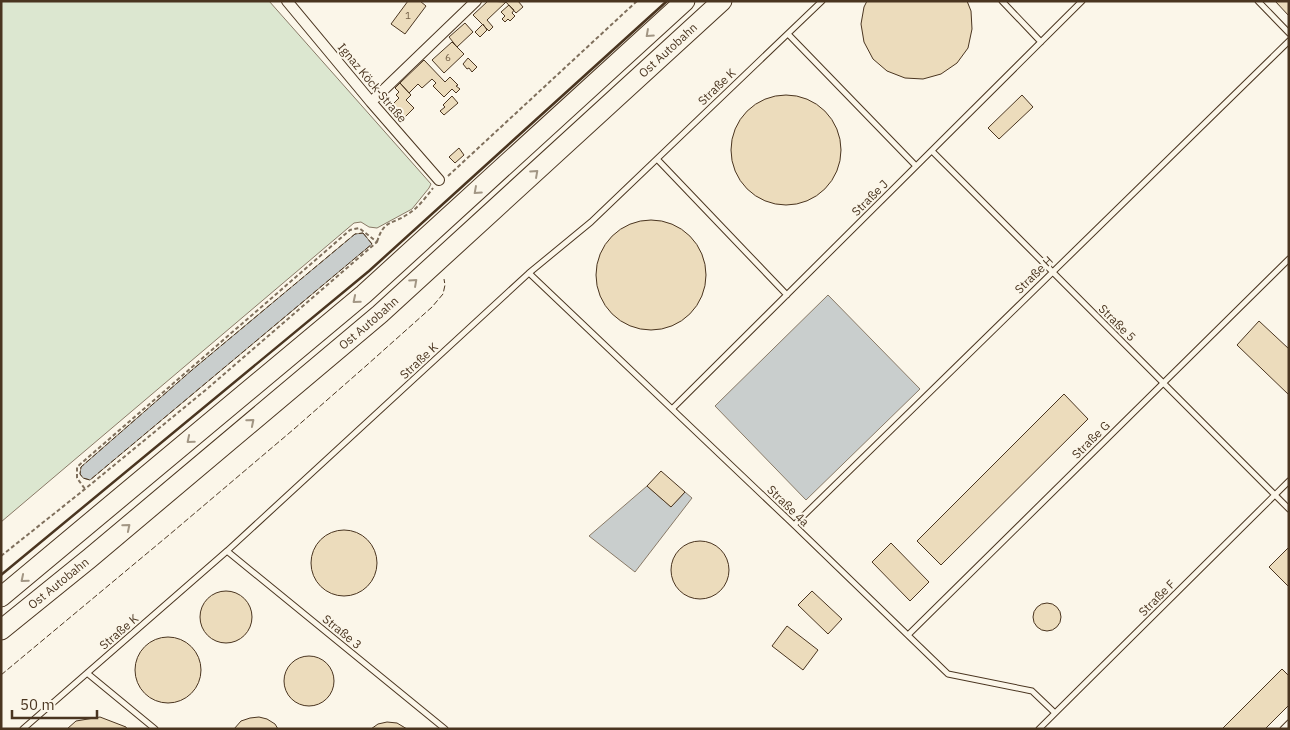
<svg xmlns="http://www.w3.org/2000/svg" width="1290" height="730" viewBox="0 0 1290 730" font-family="'IBM Plex Sans',sans-serif">
<style>
.green{fill:#dce7d0;stroke:#887966}
.water{fill:#c9cecd;stroke:#887966}
.building{fill:#ecdcbc;stroke:#4a3520}
.lines{fill:none;stroke-linecap:round;stroke-linejoin:round}
.service-casing{stroke:#4a3520;stroke-width:7}
.minor-casing{stroke:#4a3520;stroke-width:12}
.motorway-casing{stroke:#4a3520;stroke-width:21}
.path{stroke:#7f6f5c;stroke-width:2;stroke-dasharray:4 2.5;stroke-linecap:butt}
.service{stroke:#fbf6e9;stroke-width:5}
.minor{stroke:#fbf6e9;stroke-width:10}
.motorway{stroke:#fbf6e9;stroke-width:19}
.fence{stroke:#4a3520;stroke-width:1;stroke-dasharray:6 2.5;stroke-linecap:butt}
.wall{stroke:#4a3520;stroke-width:2.5}
.oneway{stroke:#a29684}
.labels{text-anchor:middle;stroke-width:4;stroke-linejoin:round;paint-order:stroke}
.number-label{font-size:10px;fill:#725f47}
.street-label{font-size:12px;fill:#4a3520;stroke:#fbf6e9}
</style>
<rect width="100%" height="100%" fill="#fbf6e9"/>
<path class="green" d="M1,1H269L431,184L429,188L412,209L377,228L369,227L361,222L354,223L1,522Z"/>
<path class="water" d="M363,233L372,244L90,480L83,478L80,474L81,467L192,370L355,234Z
M828,295L920,389L806,500L715,406Z
M647,486L671,507L685,492L692,498L635,572L589,536Z"/>
<path class="building" d="M408,1H420L426,6L405,34L391,24Z
M488,1L506,2L487,20L493,27L489,31L473,15Z
M505,1H518L523,7L516,13Z
M867,1H967L971,11L972,29L968,48L957,63L941,74L923,79L905,78L887,71L873,59L864,42L861,24L864,7Z
M1275,1H1289V16Z
M509,5L514,10L512,13L515,16L510,21L508,19L505,22L502,19L505,16L501,12Z
M465,23L473,32L457,47L449,37Z
M483,24L487,30L480,37L475,32Z
M452,42L464,54L444,73L432,60Z
M468,58L477,67L472,72L469,68L467,69L463,64Z
M424,60L445,82L450,77L458,85L456,86L460,89L456,93L452,89L444,97L433,86L436,83L432,79L422,88L418,84L409,93L400,83Z
M400,83L411,95L406,100L414,108L403,119L400,116L398,118L392,112L394,109L391,106L399,98L396,95L399,92L395,88Z
M731 150a55 55 0 1 1 110 0a55 55 0 1 1-110 0Z
M1022,95L1033,107L999,139L988,128Z
M452,96L458,103L444,115L440,111L445,107L443,105Z
M459,148L464,155L455,163L449,157Z
M596 275a55 55 0 1 1 110 0a55 55 0 1 1-110 0Z
M1259,321L1289,349V395L1237,345Z
M1064,394L1088,419L941,565L917,541Z
M661,471L685,492L671,507L647,486Z
M311 563a33 33 0 1 1 66 0a33 33 0 1 1-66 0Z
M671 570a29 29 0 1 1 58 0a29 29 0 1 1-58 0Z
M891,543L929,582L910,601L872,562Z
M1289,547V587L1269,567Z
M200 617a26 26 0 1 1 52 0a26 26 0 1 1-52 0Z
M812,591L842,619L828,634L798,605Z
M1033 617a14 14 0 1 1 28 0a14 14 0 1 1-28 0Z
M787,626L818,650L803,670L772,646Z
M135 670a33 33 0 1 1 66 0a33 33 0 1 1-66 0Z
M284 681a25 25 0 1 1 50 0a25 25 0 1 1-50 0Z
M1282,669L1289,676V705L1265,729H1222Z
M100,717L126,727L127,729H67L76,721Z
M259,717L267,719L275,724L278,729H234L241,721L250,718Z
M387,722L397,723L407,729H371L378,724Z"/>
<g class="lines">
<defs>
<path id="service" d="M1002,1L1041,42
M1258,1L1289,33
M788,34L916,166
M932,151L1289,509
M657,159L787,295
M529,273L794,525L948,674L1032,691L1055,713
M672,409L1082,1
M794,525L1289,41
M227,551L445,729
M908,635L1289,259
M87,673L155,729
M23,729L227,551L529,273L591,222L822,1
M1039,729L1289,481
M1283,729L1289,723"/>
<path id="minor" d="M287,1L371,102L439,180
M371,102L476,1"/>
<g id="motorway">
<path d="M1,597L364,294L685,1"/>
<path id="s1" d="M1,630L90,558L380,314L722,1"/>
</g>
</defs>
<use href="#service" class="service-casing"/>
<use href="#minor" class="minor-casing"/>
<use href="#motorway" class="motorway-casing"/>
<path class="path" d="M448,176L637,1
M377,242C384,219 392,225 408,214C418,208 426,197 433,188
M1,556L85,489L208,388L377,242L359,228L350,230L77,467V478L85,489"/>
<use href="#service" class="service"/>
<use href="#minor" class="minor"/>
<use href="#motorway" class="motorway"/>
<path class="fence" d="M363,233L372,244L90,480L83,478L80,474L81,467L192,370L355,234Z
M1,675L169,535L294,429L367,365L432,307L443,294L445,285L444,279"/>
<path class="wall" d="M1,575L369,271L667,1"/>
</g>
<defs><path id="oneway-chevron" d="M-2-3.5L2.5 0L-2 3.5" fill="none" stroke-width="1.6" stroke-linecap="round" stroke-linejoin="round" transform="scale(1.25)"/></defs>
<g class="oneway">
<use href="#oneway-chevron" transform="translate(649 34) rotate(138)"/>
<use href="#oneway-chevron" transform="translate(535 173) rotate(-42)"/>
<use href="#oneway-chevron" transform="translate(477 191) rotate(138)"/>
<use href="#oneway-chevron" transform="translate(414 282) rotate(-42)"/>
<use href="#oneway-chevron" transform="translate(356 300) rotate(140)"/>
<use href="#oneway-chevron" transform="translate(251 422) rotate(-40)"/>
<use href="#oneway-chevron" transform="translate(190 440) rotate(140)"/>
<use href="#oneway-chevron" transform="translate(127 527) rotate(-40)"/>
<use href="#oneway-chevron" transform="translate(24 579) rotate(140)"/>
</g>
<g class="labels">
<g class="number-label">
<text x="408" y="19">1</text>
<text x="448" y="61">6</text>
</g>
<g class="street-label">
<text dy="4" stroke="none"><textPath href="#s1" startOffset="884">Ost Autobahn</textPath></text>
<text transform="translate(372 83) rotate(50)" y="4">Ignaz Köck-Straße</text>
<text transform="translate(717 87) rotate(-44)" y="4">Straße K</text>
<text transform="translate(870 198) rotate(-45)" y="4">Straße J</text>
<text transform="translate(1034 275) rotate(-44)" y="4">Straße H</text>
<text dy="4" stroke="none"><textPath href="#s1" startOffset="479">Ost Autobahn</textPath></text>
<text transform="translate(1117 323) rotate(45)" y="4">Straße 5</text>
<text transform="translate(419 361) rotate(-43)" y="4">Straße K</text>
<text transform="translate(1091 440) rotate(-45)" y="4">Straße G</text>
<text transform="translate(788 506) rotate(44)" y="4">Straße 4a</text>
<text dy="4" stroke="none"><textPath href="#s1" startOffset="74">Ost Autobahn</textPath></text>
<text transform="translate(1157 598) rotate(-45)" y="4">Straße F</text>
<text transform="translate(119 632) rotate(-41)" y="4">Straße K</text>
<text transform="translate(342 632) rotate(39)" y="4">Straße 3</text>
</g>
</g>
<rect width="1290" height="730" fill="none" stroke="#4a3520" stroke-width="5"/>
<path d="M12 710v8h85v-8" fill="none" stroke="#4a3520" stroke-width="2.5"/>
<text x="20" y="710" font-size="15" fill="#4a3520" stroke="#fbf6e9" stroke-width="4" paint-order="stroke">50 m</text>
</svg>
